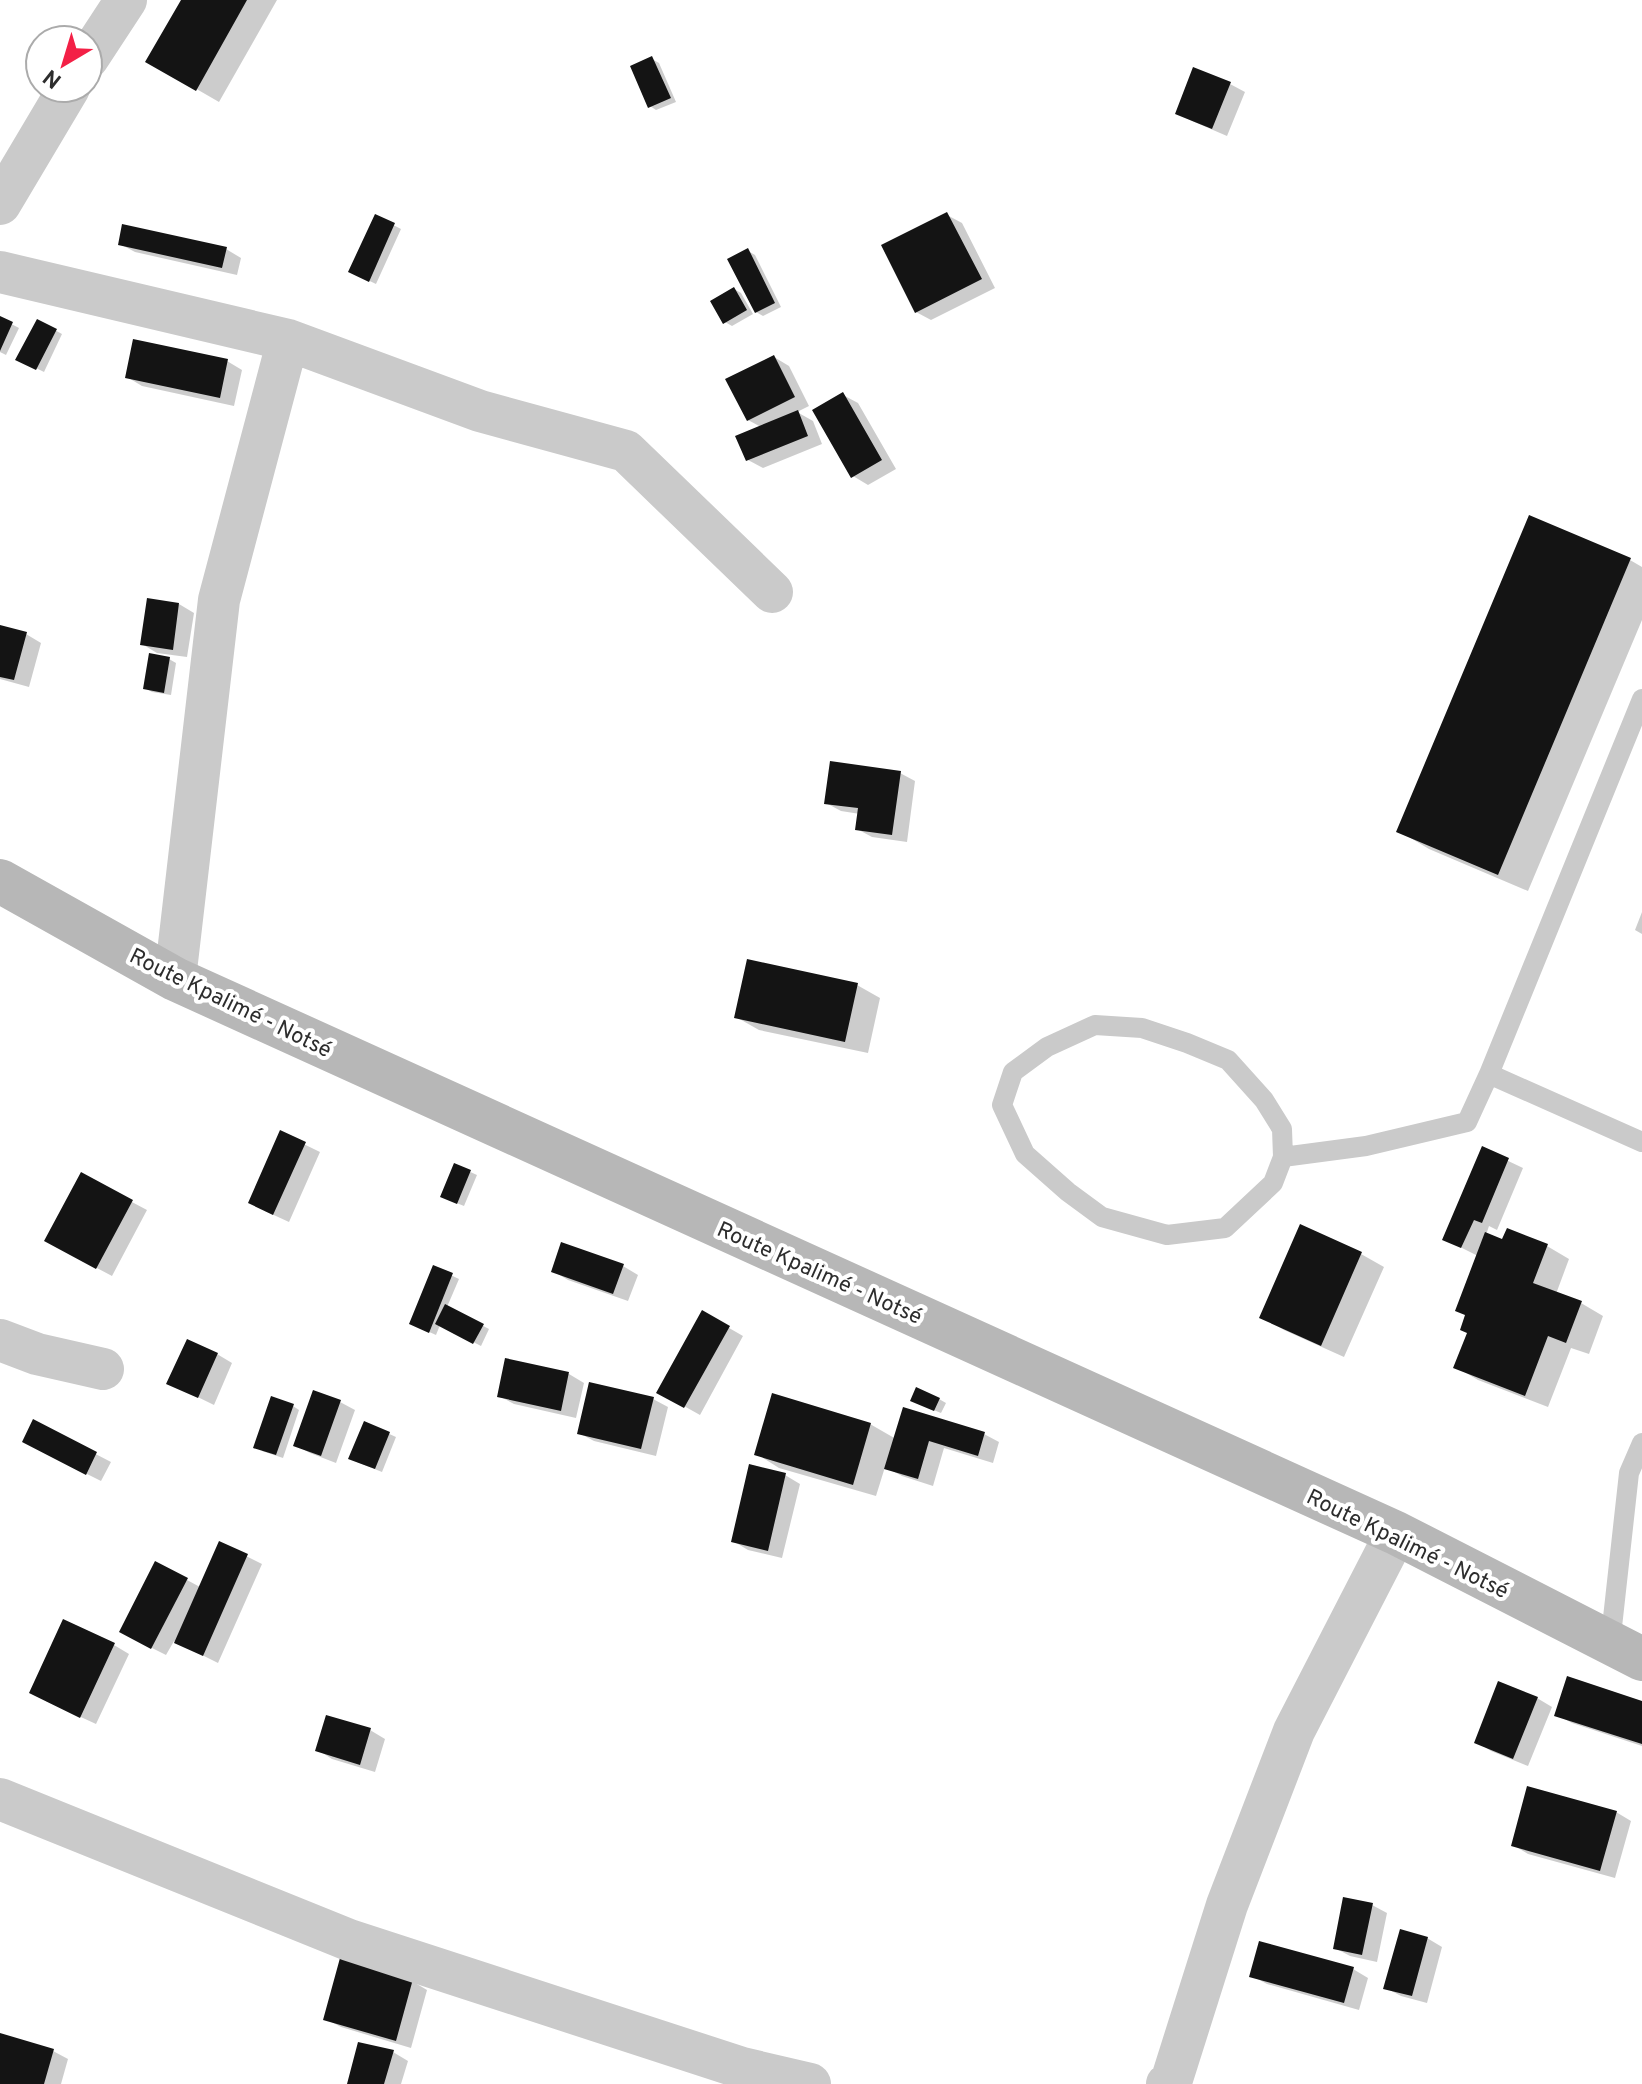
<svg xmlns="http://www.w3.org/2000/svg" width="1642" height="2084" viewBox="0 0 1642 2084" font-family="Overpass,sans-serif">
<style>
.shadow{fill:#0003}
.building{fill:#141414}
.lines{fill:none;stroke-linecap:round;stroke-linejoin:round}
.service{stroke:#cacaca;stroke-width:20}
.minor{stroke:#cacaca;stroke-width:42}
.secondary{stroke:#b7b7b7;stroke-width:44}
.labels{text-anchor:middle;stroke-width:8;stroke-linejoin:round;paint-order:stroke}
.street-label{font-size:22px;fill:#2d2d2d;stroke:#fff}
</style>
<rect width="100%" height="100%" fill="#fff"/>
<path class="shadow" d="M183,0H277L219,102L148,61Z
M652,59L659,63L676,102L656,110L650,106Z
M1230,84L1245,92L1227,136L1192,121L1177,113Z
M947,215L962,223L995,288L931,320L916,312Z
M376,216L401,229L376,284L357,275Z
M120,244L226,249L241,258L237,275L135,252Z
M748,251L755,255L781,307L763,316L756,312Z
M734,289L741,293L753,314L732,326L725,322Z
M0,318L19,328L6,355L0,352Z
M38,321L62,334L44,372L18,359Z
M774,357L789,366L809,406L797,412L813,421L822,444L763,468L748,460L761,427L748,420Z
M227,361L242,370L234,406L142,386L127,377Z
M843,395L858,403L896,469L868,485L853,476Z
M1630,560L1642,567V620L1528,891L1429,849L1399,831Z
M179,604L194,613L187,657L157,653L142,644Z
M0,627L26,634L41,643L29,687L0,679Z
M169,659L176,663L171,695L152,692L145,688Z
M900,773L915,781L907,842L872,837L857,829L860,814L841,811L826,803Z
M1642,912V934L1635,930Z
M857,985L880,998L868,1053L759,1030L736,1017Z
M281,1133L320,1152L289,1222L265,1211Z
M1483,1149L1523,1168L1497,1230L1489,1226L1486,1235L1503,1241L1547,1246L1569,1259L1556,1294L1581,1303L1603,1316L1589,1354L1571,1348L1548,1407L1478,1380L1456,1367L1469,1333L1478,1256L1444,1239Z
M455,1165L477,1175L464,1206L449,1200Z
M81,1175L147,1210L112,1276L61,1249Z
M1361,1254L1384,1267L1344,1357L1284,1330L1262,1317Z
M623,1266L638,1275L628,1301L568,1280L553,1271Z
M434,1267L459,1279L447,1307L489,1329L481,1346L440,1325L436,1335L418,1327Z
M703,1313L743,1336L700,1415L659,1392Z
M217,1354L232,1363L214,1405L169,1383Z
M506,1361L569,1374L584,1383L576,1418L514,1404L499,1396Z
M314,1392L340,1402L355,1410L336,1463L310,1453L295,1445Z
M653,1399L668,1407L656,1456L594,1441L579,1433Z
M939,1399L946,1403L941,1413L919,1404Z
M293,1406L299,1410L283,1458L262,1451Z
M34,1422L111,1462L101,1481L39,1450Z
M365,1423L396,1437L382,1472L357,1462Z
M870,1424L896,1439L984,1434L999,1442L993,1463L944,1448L933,1486L902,1476L885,1467L876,1496L779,1468L757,1454Z
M785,1475L800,1484L782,1558L748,1550L733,1541Z
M220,1543L262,1564L218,1663L174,1641L166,1655L136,1640L187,1580L200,1587Z
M114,1645L129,1654L96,1724L46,1701Z
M1537,1698L1552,1707L1528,1766L1491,1751L1477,1742Z
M1642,1703V1746L1572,1723L1557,1715Z
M327,1717L370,1730L385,1739L375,1772L332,1759L318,1750Z
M1616,1812L1631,1821L1615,1878L1528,1854L1513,1845Z
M1372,1905L1387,1913L1377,1962L1350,1956L1335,1948Z
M1427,1938L1442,1947L1427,2003L1401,1996L1386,1988Z
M1353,1969L1368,1978L1359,2010L1267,1984L1252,1976Z
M412,1981L427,1990L411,2048L341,2027L326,2019Z
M0,2035L53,2051L68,2059L61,2084H0Z
M393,2052L408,2061L401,2084H349Z"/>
<path class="building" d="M181,0H247L196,91L145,62Z
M652,56L671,98L648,108L630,66Z
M1193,67L1231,82L1212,129L1175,114Z
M947,212L982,279L915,313L881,245Z
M375,214L395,223L369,282L348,272Z
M122,224L227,247L222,268L118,245Z
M748,248L775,303L755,313L727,259Z
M734,287L747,310L723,324L710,301Z
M0,316L13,322L0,351Z
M37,319L57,329L36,370L15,360Z
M133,339L228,359L220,398L125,378Z
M774,355L795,397L747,421L725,379Z
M843,392L882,460L851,478L812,410Z
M798,410L808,436L746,461L735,436Z
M1529,515L1631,558L1498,875L1396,832Z
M147,598L179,603L173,650L140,645Z
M0,625L27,632L14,680L0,677Z
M149,653L170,657L164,693L143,689Z
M830,761L901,771L892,835L855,830L858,808L824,804Z
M747,959L858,983L845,1042L734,1018Z
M280,1130L306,1142L273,1215L248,1203Z
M1482,1146L1509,1158L1482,1223L1474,1220L1461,1248L1442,1240Z
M454,1163L471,1170L457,1204L440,1197Z
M81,1172L133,1200L96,1269L44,1241Z
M1300,1224L1362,1252L1321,1346L1259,1318Z
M1507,1228L1548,1244L1533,1283L1582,1301L1566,1343L1548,1336L1525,1396L1453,1368L1467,1333L1460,1330L1465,1315L1455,1311L1485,1232L1502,1239Z
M561,1242L624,1264L613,1294L551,1272Z
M433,1265L453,1273L429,1333L409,1324Z
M445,1304L484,1324L473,1344L435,1324Z
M702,1310L730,1326L684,1408L656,1393Z
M187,1339L218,1353L198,1398L166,1384Z
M505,1358L569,1372L561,1411L497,1397Z
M589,1382L654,1397L641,1449L577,1434Z
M916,1387L940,1398L934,1411L910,1401Z
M313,1390L341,1400L321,1456L293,1446Z
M772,1393L871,1423L853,1485L754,1455Z
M271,1396L294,1404L276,1455L253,1448Z
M903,1407L985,1432L978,1456L929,1441L918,1479L884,1469Z
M33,1419L97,1452L86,1475L22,1442Z
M364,1421L390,1432L375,1469L348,1459Z
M749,1464L786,1473L768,1551L731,1542Z
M219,1541L248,1554L203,1656L174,1643Z
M155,1561L188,1578L151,1649L119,1632Z
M63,1619L115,1643L80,1718L29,1693Z
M1567,1676L1642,1701V1744L1554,1716Z
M1498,1681L1538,1697L1513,1759L1474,1743Z
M326,1715L371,1728L360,1765L315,1751Z
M1527,1786L1617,1811L1600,1871L1511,1846Z
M1343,1897L1373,1903L1362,1955L1333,1949Z
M1400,1929L1428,1937L1412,1996L1383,1989Z
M1259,1941L1354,1967L1344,2003L1249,1977Z
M340,1958L413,1979L396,2041L323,2020Z
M0,2033L54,2049L44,2084H0Z
M358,2042L394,2050L384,2084H347Z"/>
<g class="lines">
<path class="service" d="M1642,699L1489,1074L1642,1142
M1095,1025L1142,1028L1187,1043L1228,1060L1264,1100L1282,1129L1283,1157L1273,1183L1225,1228L1167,1235L1102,1217L1068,1192L1025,1154L1002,1105L1013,1072L1047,1047Z
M1283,1157L1366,1146L1467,1122L1489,1074
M1610,1645L1629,1473L1642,1443"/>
<path class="minor" d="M88,58L126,0
M0,204L69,88
M0,272L288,340L480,411L626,451L772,592
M175,979L219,600L288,340
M0,1340L37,1354L103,1369
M0,1799L349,1940L742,2068L810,2084
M1167,2084L1171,2082L1227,1905L1294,1731L1396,1533"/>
<path class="secondary" d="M0,881L175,979L1396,1533L1642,1659"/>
</g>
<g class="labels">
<g class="street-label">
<text transform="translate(231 1002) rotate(26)" y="8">Route Kpalimé - Notsé</text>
<text transform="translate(820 1272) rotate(24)" y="8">Route Kpalimé - Notsé</text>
<text transform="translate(1408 1543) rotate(26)" y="8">Route Kpalimé - Notsé</text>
</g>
</g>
<g transform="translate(64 64) rotate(218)"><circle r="38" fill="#ffffff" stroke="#ababab" stroke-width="2"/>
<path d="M0-6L14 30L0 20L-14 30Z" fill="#f32046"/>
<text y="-12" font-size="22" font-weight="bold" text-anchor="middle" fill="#2d2d2d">N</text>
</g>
</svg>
